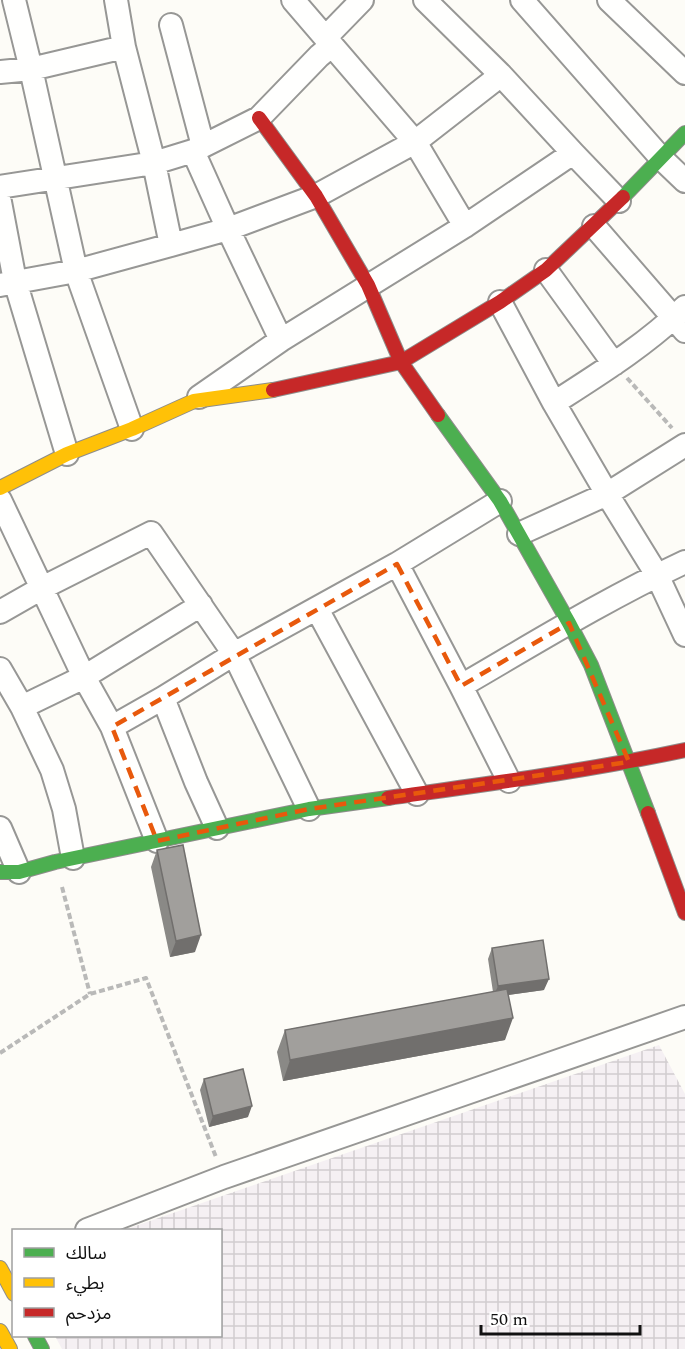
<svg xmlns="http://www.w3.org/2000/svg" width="685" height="1349" viewBox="0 0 685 1349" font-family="Spectral,'Noto Sans Arabic',serif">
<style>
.industrial{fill:url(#industrial-grid)}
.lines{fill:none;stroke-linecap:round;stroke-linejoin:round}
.street-casing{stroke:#979795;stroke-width:26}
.fast-casing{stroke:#8e8d8b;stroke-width:16}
.slow-casing{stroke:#8e8d8b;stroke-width:16}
.jam-casing{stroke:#8e8d8b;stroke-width:16}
.path{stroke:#b9b9b8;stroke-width:4;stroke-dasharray:6 3;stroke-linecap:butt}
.street{stroke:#fffffe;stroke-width:22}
.fast{stroke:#4caf50;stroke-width:14}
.slow{stroke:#ffc107;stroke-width:14}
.jam{stroke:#c62828;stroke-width:14}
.wall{fill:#8a8986}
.shaded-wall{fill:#716f6d}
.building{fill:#a19f9c;stroke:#716f6d;stroke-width:1.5}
.marked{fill:none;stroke:#e8590c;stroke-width:4.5;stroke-dasharray:12 8;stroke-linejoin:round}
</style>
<defs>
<pattern id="industrial-grid" width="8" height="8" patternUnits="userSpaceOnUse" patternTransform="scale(1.5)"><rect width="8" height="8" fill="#f5f0f3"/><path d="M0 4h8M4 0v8" fill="none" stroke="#d1cdcf"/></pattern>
</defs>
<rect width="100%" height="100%" fill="#fdfcf7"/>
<path class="industrial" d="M659,1045L685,1094V1349H62L55,1336H220V1230H124Z"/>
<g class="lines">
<defs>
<path id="street" d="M14,0L31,69L76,271L132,429
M116,0L124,47L154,163L171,245
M293,0L415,142L465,226
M425,0L501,75L573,153L619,201
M522,0L661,158L685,181
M609,0L685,73
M171,25L203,146
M326,37L362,0
M0,72L31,69L124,47
M193,151L228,229L281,340L465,226L573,153
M0,187L154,163L193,151L259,118L319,56L332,45
M0,202L15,281L67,454
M594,226L685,331
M546,270L614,364
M0,285L76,271L171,245L228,229L316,196L415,142L501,75
M500,302L554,403L607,494L657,575L685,635
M199,397L281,340
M554,403C599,374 646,345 685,307
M0,500L84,677L112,727L157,841
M519,534L607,494L685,445
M397,564L461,686L509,781
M317,609L417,794
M0,612L42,588L151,533L234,654L309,809
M0,669L22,707L52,770L64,809L73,858
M461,686C535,643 608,598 685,562
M163,698L196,782L217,828
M22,707L84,677L201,605
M112,727L163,698L234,654L397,564L500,501
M0,828L19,872
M87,1230L224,1177L685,1017"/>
<path id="fast" d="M623,197L685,133
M438,415L500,501L569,623L591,665L648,813
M0,872H19L55,862L309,809L388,798
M35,1336L42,1349"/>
<path id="slow" d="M0,488L67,454L132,429L194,401L273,390
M0,1268L14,1294
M0,1331L10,1349"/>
<path id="jam" d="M259,118L316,196L368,285L401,362L438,415
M273,390L401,362L500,302L546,270L623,197
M388,798C487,784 587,771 685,750
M648,813L685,913"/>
</defs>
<use href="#street" class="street-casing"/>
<use href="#fast" class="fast-casing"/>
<use href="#slow" class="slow-casing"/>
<use href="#jam" class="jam-casing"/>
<path class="path" d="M627,378L672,428
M62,887L90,994
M0,1053L90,994L146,978L216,1157"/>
<use href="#street" class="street"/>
<use href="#fast" class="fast"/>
<use href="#slow" class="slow"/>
<use href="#jam" class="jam"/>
</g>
<path class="wall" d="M157,850L195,952L170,957L151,867Z
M492,948L544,990L508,995L505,1040L283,1081L277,1052L285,1030L493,992L488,959Z
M204,1079L248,1117L209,1127L200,1090Z"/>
<path class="shaded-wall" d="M201,935L195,952L170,957L176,941Z
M549,979L544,990L493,997L498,986Z
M513,1018L505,1040L283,1081L290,1060Z
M252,1106L248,1117L209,1127L213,1116Z"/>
<path class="building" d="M183,845L201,935L176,941L157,850Z
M543,940L549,979L498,986L492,948Z
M507,989L513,1018L290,1060L285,1030Z
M243,1069L252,1106L213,1116L204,1079Z"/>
<path class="marked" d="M397,564L461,686L569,623L629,762L309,809L157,841L112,727Z"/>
<rect x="12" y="1229" width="210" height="108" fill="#ffffff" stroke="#a0a0a0" stroke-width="1.5"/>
<rect x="24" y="1248" width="30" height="9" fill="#4caf50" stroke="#a0a0a0" stroke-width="1.5"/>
<text x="66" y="1259" font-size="18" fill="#111111">سالك</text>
<rect x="24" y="1278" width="30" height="9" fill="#ffc107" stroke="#a0a0a0" stroke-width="1.5"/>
<text x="66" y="1289" font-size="18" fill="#111111">بطيء</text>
<rect x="24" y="1308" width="30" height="9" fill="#c62828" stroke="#a0a0a0" stroke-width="1.5"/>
<text x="66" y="1319" font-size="18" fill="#111111">مزدحم</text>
<path d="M481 1325v9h159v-9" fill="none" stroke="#111111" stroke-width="3"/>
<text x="490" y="1325" font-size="18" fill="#111111" stroke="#ffffff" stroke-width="4.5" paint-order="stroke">50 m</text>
</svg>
